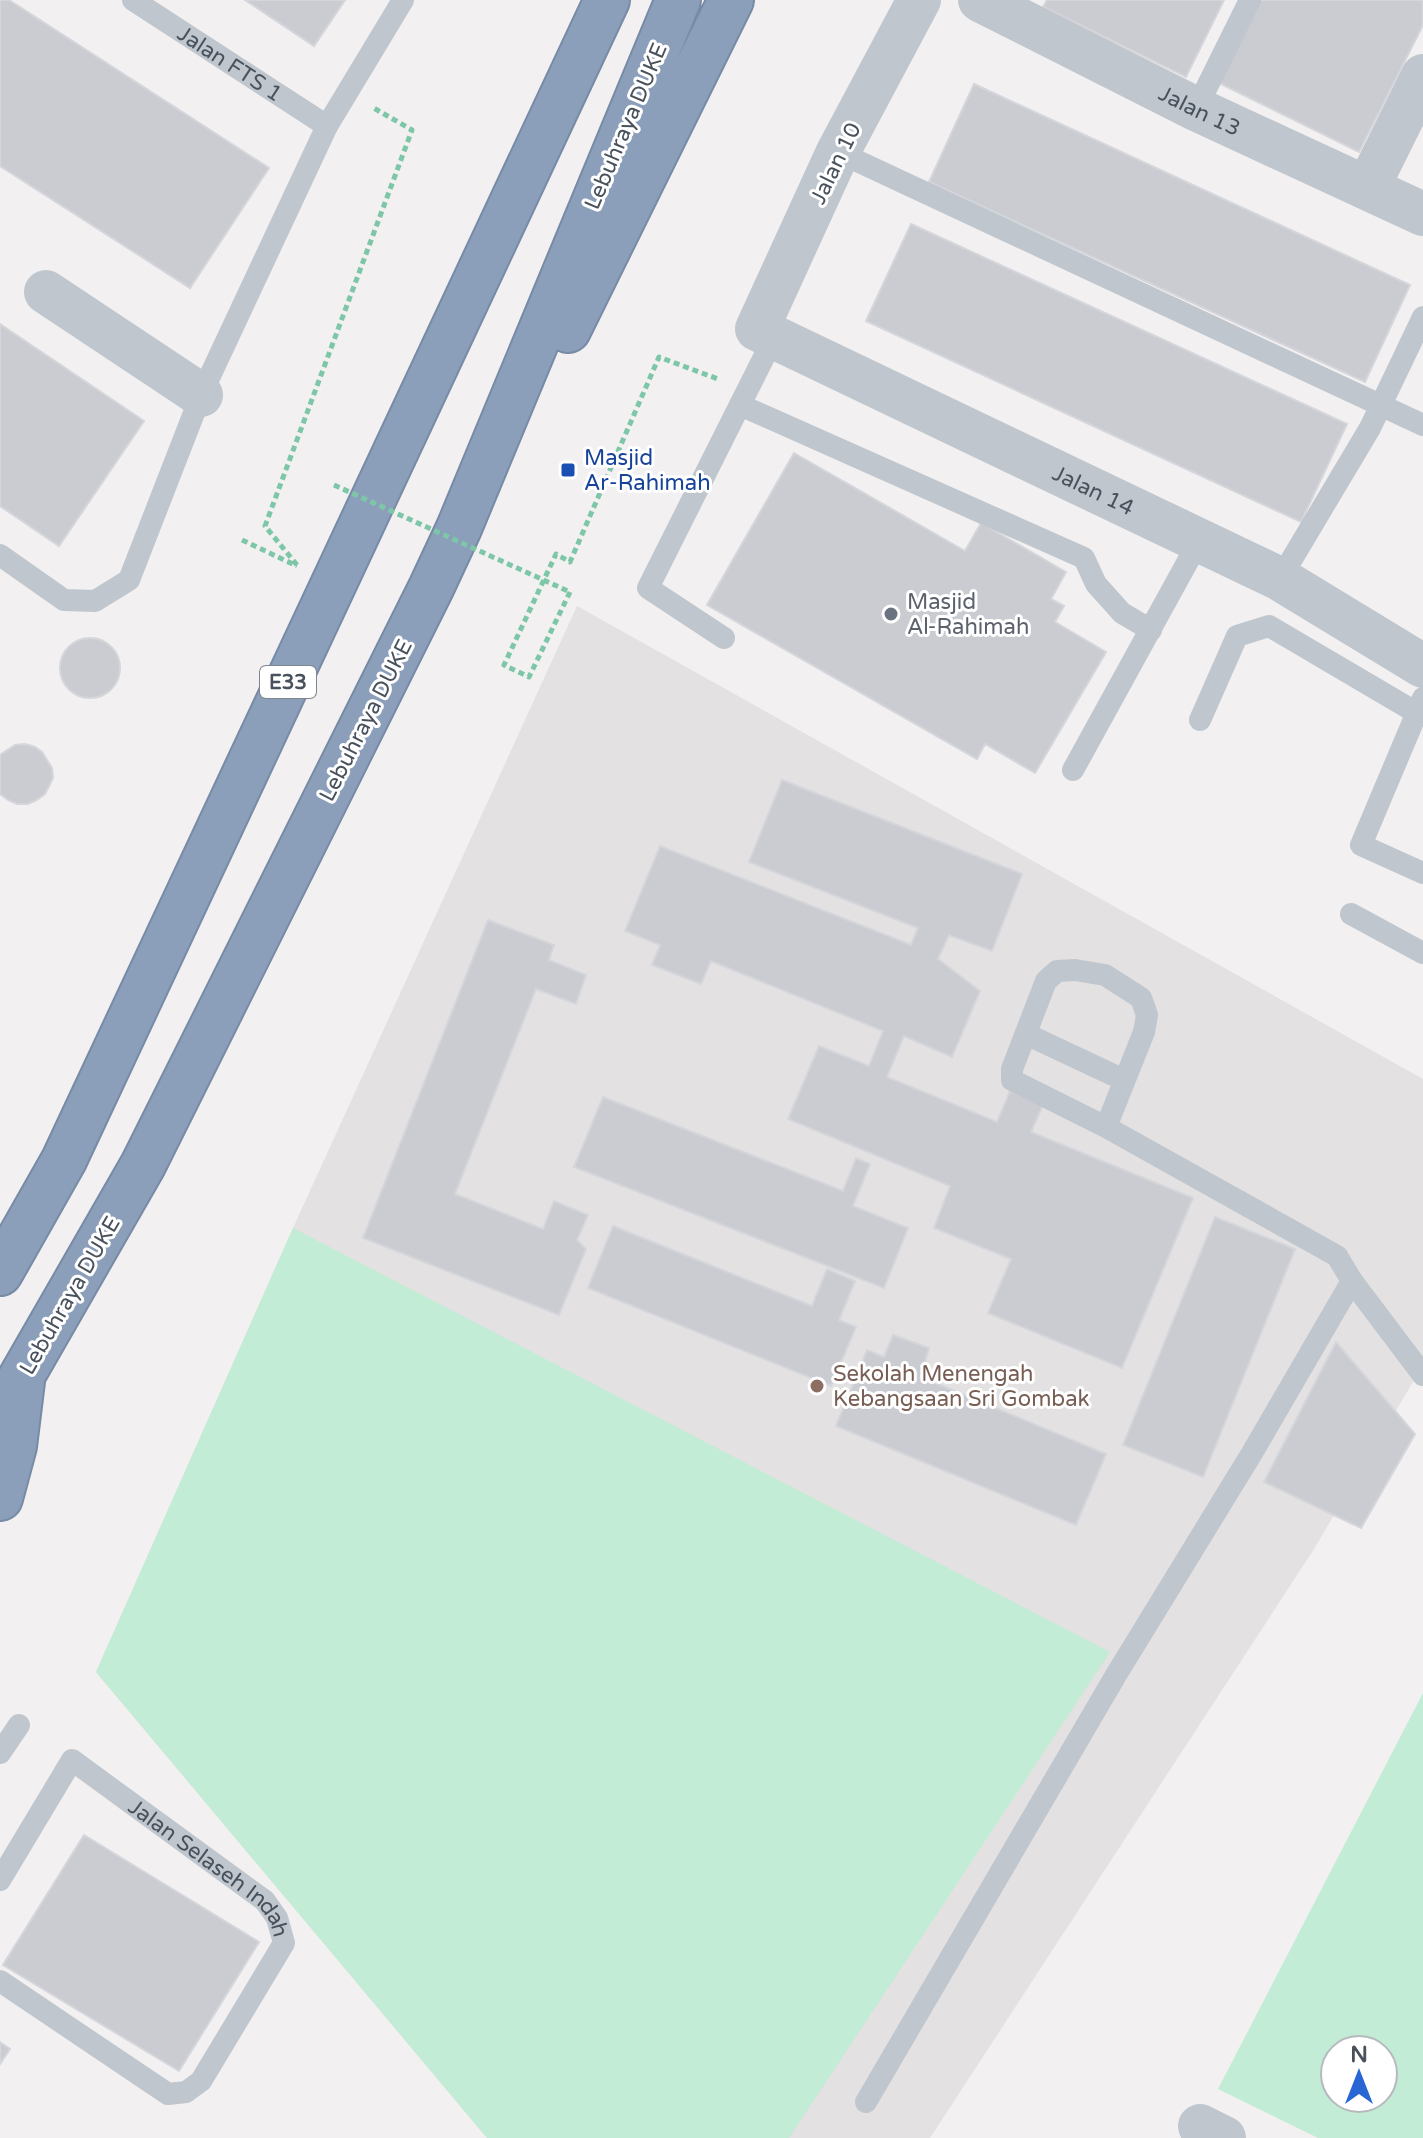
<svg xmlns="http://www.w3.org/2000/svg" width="1423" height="2138" viewBox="0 0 1423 2138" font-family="'Varela Round',sans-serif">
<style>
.education{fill:#e3e1e1}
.green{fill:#c2ecd5;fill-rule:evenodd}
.building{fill:#caccd2;stroke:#d4d6db;stroke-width:2}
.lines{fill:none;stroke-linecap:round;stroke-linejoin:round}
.motorway-casing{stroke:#778aa6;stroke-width:48}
.path{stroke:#7dc7a8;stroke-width:5;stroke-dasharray:6 4;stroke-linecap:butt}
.service{stroke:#bfc6cd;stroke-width:22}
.minor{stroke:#bfc6cd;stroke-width:44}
.motorway{stroke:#8c9fba;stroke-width:44}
.path-bridge{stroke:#7dc7a8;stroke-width:5;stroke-dasharray:6 4;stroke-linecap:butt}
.transit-dot{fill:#1a4fb4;stroke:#fff;stroke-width:3}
.worship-dot{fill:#6b7280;stroke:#fff;stroke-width:3}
.education-dot{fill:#8d6e63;stroke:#fff;stroke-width:3}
.labels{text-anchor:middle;stroke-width:6;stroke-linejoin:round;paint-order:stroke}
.shield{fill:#fff;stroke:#80868d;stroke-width:2}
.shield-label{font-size:20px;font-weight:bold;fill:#49525c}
.street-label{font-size:22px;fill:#49525c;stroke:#fff}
.transit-label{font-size:22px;fill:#164399;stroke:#fff;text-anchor:start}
.worship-label{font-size:22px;fill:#5b616d;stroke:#fff;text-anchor:start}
.education-label{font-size:22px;fill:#785e54;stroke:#fff;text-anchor:start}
</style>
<rect width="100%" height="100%" fill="#f2f0f0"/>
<path class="education" d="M577,606L1423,1079V1365L1314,1549L930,2138H487L96,1672L293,1228Z"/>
<path class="green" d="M293,1228L1110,1652L789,2138H487L96,1672Z
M1423,1693V2138H1318L1218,2089ZM1335,2050H1383V2098H1335Z"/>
<path class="building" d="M0,0H9L269,168L190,288L0,166Z
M245,0H345L314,46Z
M1047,0H1224L1186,77L1043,7Z
M1258,0H1423V25L1359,152L1217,82Z
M974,84L1410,285L1365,382L929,182Z
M911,224L1347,424L1301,522L866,321Z
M0,324L144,421L59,546L0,506Z
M794,453L965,551L981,523L1066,572L1051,599L1064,606L1055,622L1106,652L1035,773L985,744L977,759L707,605Z
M60 668a30 30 0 1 1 60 0a30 30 0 1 1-60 0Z
M25,744L35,747L42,752L52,768L53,778L45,794L37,800L28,804H17L8,800L0,794V755L15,745Z
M782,780L1022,874L992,951L949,935L938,959L980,991L952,1057L904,1036L887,1077L997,1122L1010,1091L1043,1105L1031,1132L1193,1198L1122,1368L988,1313L1011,1259L934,1228L950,1186L788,1119L819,1046L869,1066L883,1031L711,961L701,984L652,965L660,945L625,931L660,846L911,945L918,928L749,862Z
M488,920L554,945L549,960L586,975L576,1004L536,989L455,1194L543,1229L554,1201L588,1215L577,1240L586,1249L559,1315L363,1238Z
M603,1097L843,1191L856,1158L870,1164L853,1206L908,1228L884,1288L574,1167Z
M1215,1217L1295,1249L1203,1477L1123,1445Z
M613,1226L812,1306L827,1269L855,1281L839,1320L856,1327L831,1386L588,1288Z
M893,1335L929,1348L921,1377L1106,1454L1076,1525L836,1426L867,1350L884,1357Z
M1336,1342L1415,1434L1361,1528L1264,1482Z
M84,1835L259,1942L179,2071L3,1965Z
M0,2042L10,2049L0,2064Z"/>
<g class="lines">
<defs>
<path id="motorway" d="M568,330L731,0
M0,1273L64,1160L607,0
M0,1414L143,1165L431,588L459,528L678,0
M0,1498L14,1446L22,1381"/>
</defs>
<use href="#motorway" class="motorway-casing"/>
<path class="path" d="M242,540L297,566
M297,565L265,526L412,130L372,107
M570,592L529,677L504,665L556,554L570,562L659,357L718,379"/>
<g class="service">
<path id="s1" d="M133,0L327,126"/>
<path d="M1196,109L1250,0"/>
<path d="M838,152L1423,425"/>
<path d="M740,405L1084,558L1096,584L1122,613L1151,630"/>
<path d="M0,555L64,600L95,601L129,580L201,395L327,126L403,0"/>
<path d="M1280,579L1370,428L1423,317"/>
<path d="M724,638L648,588L774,337"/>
<path d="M1423,698L1361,845L1423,873"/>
<path d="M1200,720L1237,636L1269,626L1417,713"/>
<path d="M1073,770L1199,541"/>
<path d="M1351,914L1423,953"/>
<path d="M1026,1034L1124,1080"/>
<path d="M1106,1127L1144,1032L1147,1015L1141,998L1105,975L1075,970L1057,971L1046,981L1012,1069V1080L1106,1127L1337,1256L1352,1281L1423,1375"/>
<path d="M0,1753L19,1725"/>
<path id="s2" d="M0,1880L72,1760L265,1901L277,1918L284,1943L201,2081L186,2092L168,2094L0,1981"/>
<path d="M866,2102L1116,1675L1252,1453L1352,1281"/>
</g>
<g class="minor">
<path id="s3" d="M919,0L838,152L757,329L1280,579L1423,666"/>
<path id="s4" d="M980,0L1196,109L1423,214"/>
<path d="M1368,187L1423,76"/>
<path d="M46,292L201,395"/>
<path d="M1200,2126L1224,2138"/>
</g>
<use href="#motorway" class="motorway"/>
<path class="path-bridge" d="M334,485L570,592"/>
</g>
<rect class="transit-dot" x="560" y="462" width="16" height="16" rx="4"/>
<circle class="worship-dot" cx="891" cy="614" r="8"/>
<circle class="education-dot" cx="817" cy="1386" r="8"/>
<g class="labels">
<rect class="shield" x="260" y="666" width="56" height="32" rx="6"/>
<g class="shield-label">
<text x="288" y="689">E33</text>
</g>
<g class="street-label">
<text dy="8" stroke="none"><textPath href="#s1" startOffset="116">Jalan FTS 1</textPath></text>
<text dy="8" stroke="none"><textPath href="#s4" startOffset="246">Jalan 13</textPath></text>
<text transform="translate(625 126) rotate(-67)" y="8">Lebuhraya DUKE</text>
<text transform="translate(835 163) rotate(-64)" y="8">Jalan 10</text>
<text dy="8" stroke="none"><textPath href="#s3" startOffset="740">Jalan 14</textPath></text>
<text transform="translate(365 720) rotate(-63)" y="8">Lebuhraya DUKE</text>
<text transform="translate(69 1295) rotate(-60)" y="8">Lebuhraya DUKE</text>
<text dy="8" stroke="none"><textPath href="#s2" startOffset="316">Jalan Selaseh Indah</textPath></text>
</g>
<g class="transit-label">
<text x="584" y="465">Masjid<tspan x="584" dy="25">Ar-Rahimah</tspan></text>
</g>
<g class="worship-label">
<text x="907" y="609">Masjid<tspan x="907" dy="25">Al-Rahimah</tspan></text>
</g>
<g class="education-label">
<text x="833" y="1381">Sekolah Menengah<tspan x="833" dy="25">Kebangsaan Sri Gombak</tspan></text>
</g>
</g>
<g transform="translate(1359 2074)"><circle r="38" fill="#ffffff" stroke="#b6babe" stroke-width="2"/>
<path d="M0-6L14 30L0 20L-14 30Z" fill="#2866d4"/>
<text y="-12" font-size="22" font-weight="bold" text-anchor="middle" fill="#49525c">N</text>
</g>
</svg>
